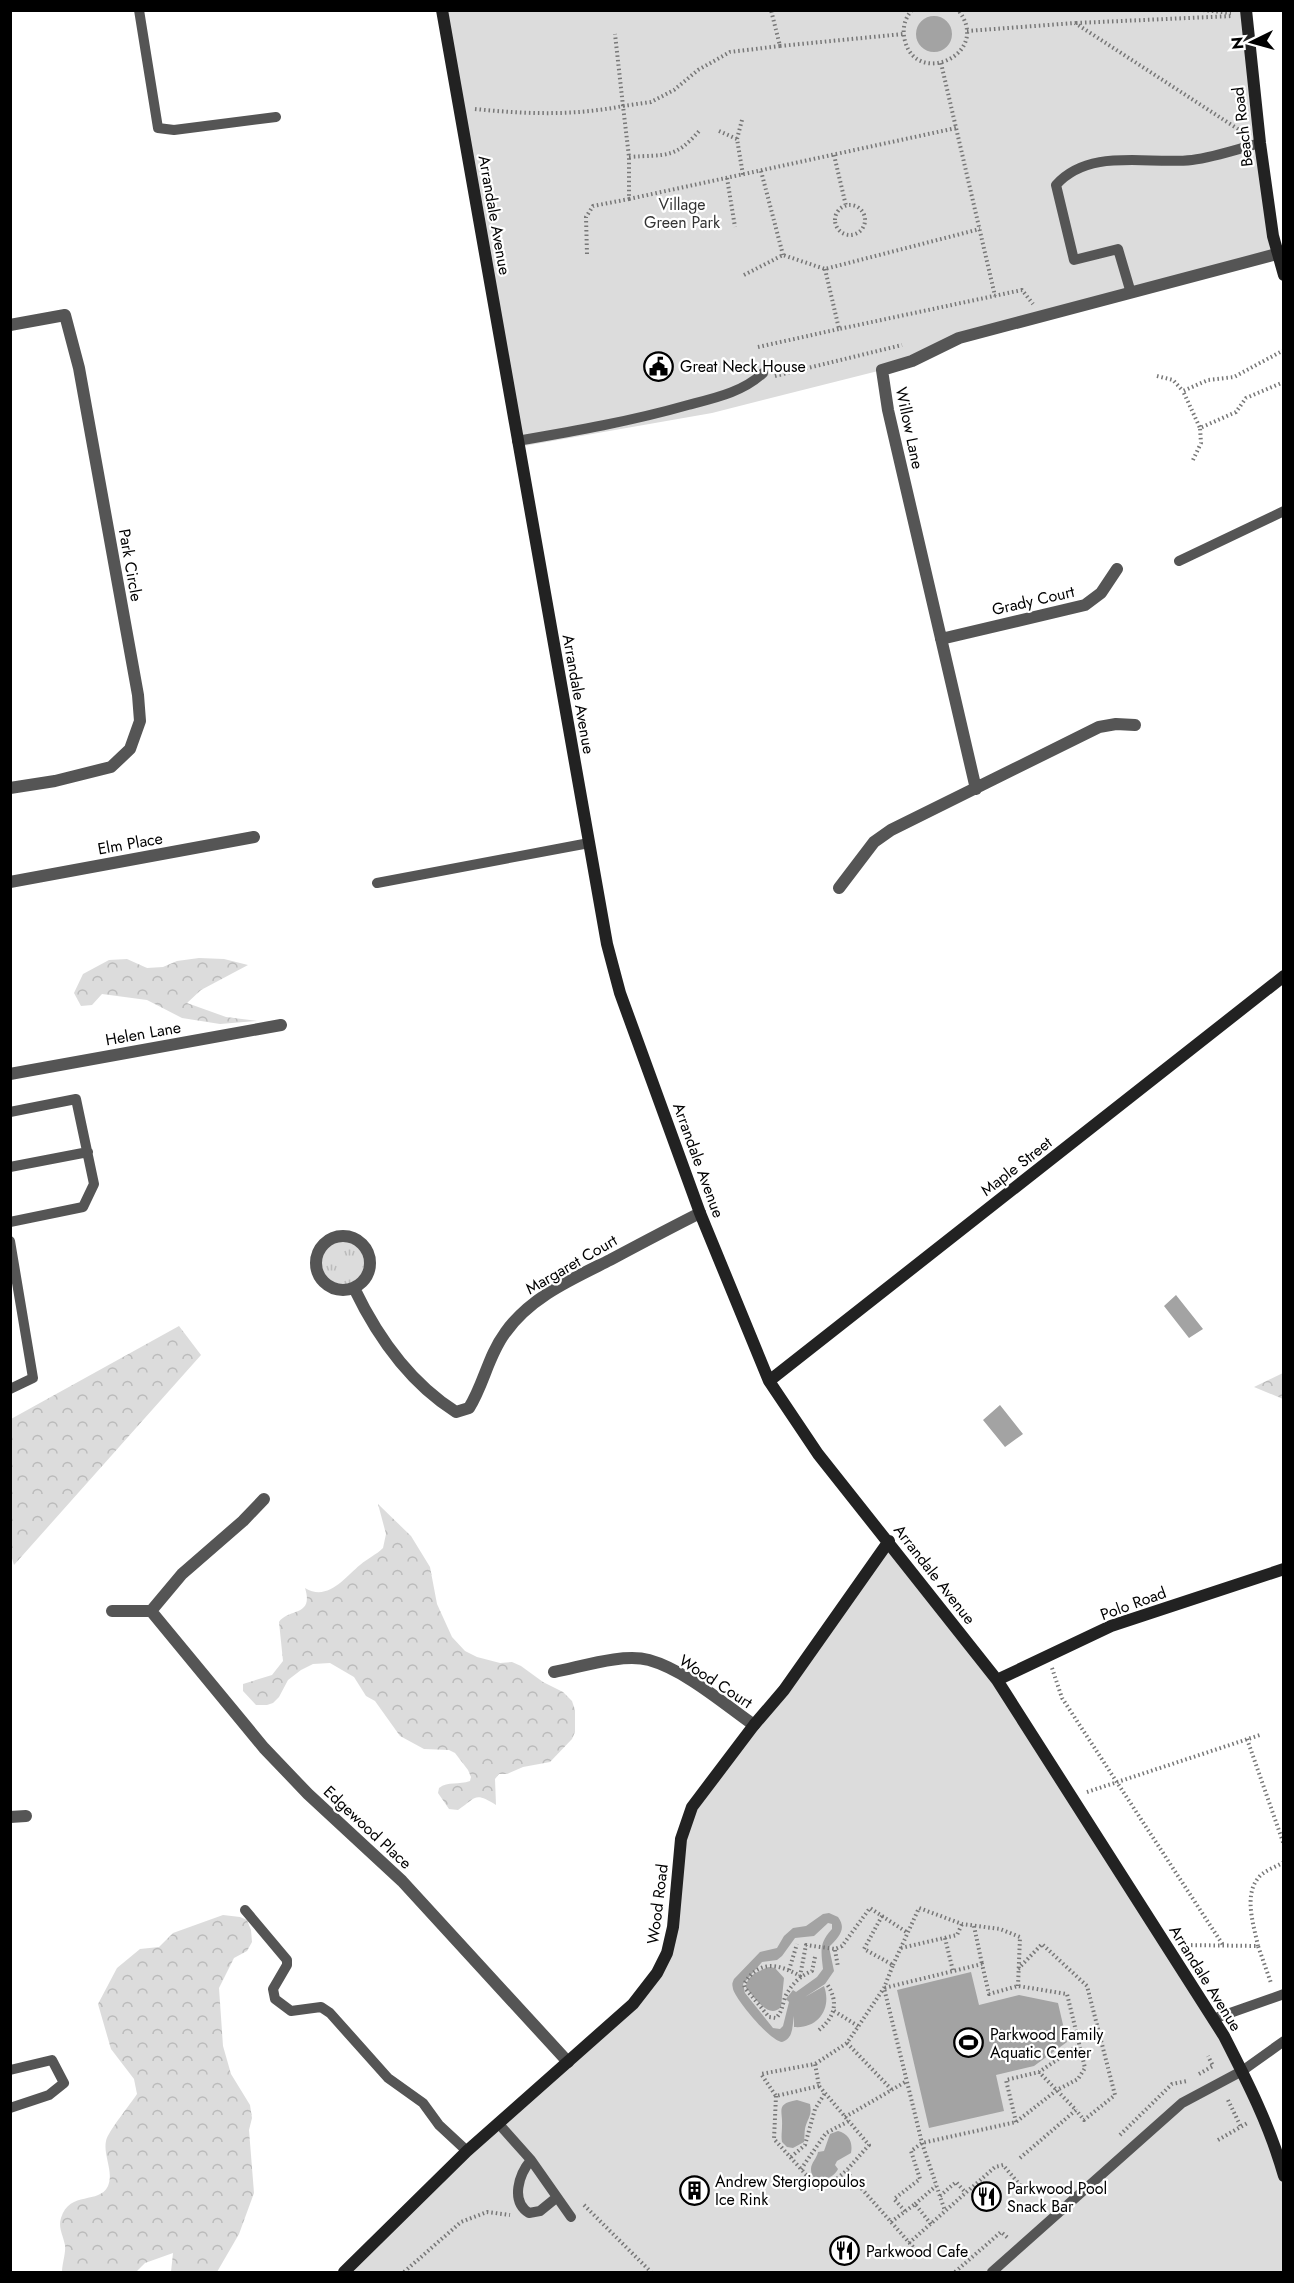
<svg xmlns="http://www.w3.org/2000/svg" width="1294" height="2283" viewBox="0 0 1294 2283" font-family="Jost,sans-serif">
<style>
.grass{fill:url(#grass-tufts)}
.forest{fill:url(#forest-crowns)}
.park{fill:#dcdcdc}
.water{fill:#a3a3a3;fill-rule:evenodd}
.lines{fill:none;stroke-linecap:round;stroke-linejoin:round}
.path{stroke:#777;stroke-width:4;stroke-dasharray:1.5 3;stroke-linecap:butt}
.lane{stroke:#555;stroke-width:10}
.street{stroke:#555;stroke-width:12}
.secondary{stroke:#222;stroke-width:12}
.labels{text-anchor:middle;stroke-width:4.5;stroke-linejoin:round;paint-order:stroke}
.street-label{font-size:16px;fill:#000;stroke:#fff}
.park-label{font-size:16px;fill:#333;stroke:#fff}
.poi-label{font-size:16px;fill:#000;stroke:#fff;text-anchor:start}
</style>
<defs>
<pattern id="grass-tufts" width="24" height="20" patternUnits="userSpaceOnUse" patternTransform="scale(1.5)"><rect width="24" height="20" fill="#dcdcdc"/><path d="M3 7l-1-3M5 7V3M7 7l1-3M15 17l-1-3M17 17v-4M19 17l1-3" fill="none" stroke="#bbb"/></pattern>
<pattern id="forest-crowns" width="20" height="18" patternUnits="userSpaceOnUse" patternTransform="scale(1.5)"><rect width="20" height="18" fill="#dcdcdc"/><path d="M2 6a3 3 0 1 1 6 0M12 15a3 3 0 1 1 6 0" fill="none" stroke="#bbb"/></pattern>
</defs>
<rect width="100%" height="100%" fill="#fff"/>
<path class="grass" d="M320 1263a22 22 0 1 1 44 0a22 22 0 1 1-44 0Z"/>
<path class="forest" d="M199,958L224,959L248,965L201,990L187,1003L226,1017L257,1021L220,1024L182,1018L147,1000L102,994L92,1005L81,1006L74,993L83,974L109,960L127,959L147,968L163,967L177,961Z
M179,1326L201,1355L14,1565L10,1552L11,1419Z
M1283,1373V1399L1254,1387Z
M378,1504L411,1536L430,1567L437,1604L452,1637L465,1651L477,1657L500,1663L512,1662L521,1666L543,1682L563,1692L572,1701L575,1710V1732L572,1739L550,1762L523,1767L507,1774H499L495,1779L496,1805C474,1791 476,1798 458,1810L449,1809L438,1793L439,1788C448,1781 459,1785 470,1781L471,1777L468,1770L455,1753L449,1750L424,1749L400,1736L375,1701L366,1696L354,1677L330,1663L313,1664L301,1670L288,1680L279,1697L273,1703L267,1705H256L243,1691V1684L272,1675L283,1661L279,1622C289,1608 314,1617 305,1588C328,1602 345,1577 360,1565C368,1558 376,1555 383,1548L386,1534Z
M223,1915L240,1917L247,1920L251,1930L252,1942L247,1951L234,1958L219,1988L223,2046L231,2074L250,2105L252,2118L249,2130L254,2193L239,2234L217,2272H171L173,2253L145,2263L136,2272H62C62,2264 66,2253 65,2245C63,2235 58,2228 61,2218C70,2190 99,2205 108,2186C114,2172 103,2155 106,2141C108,2131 130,2105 137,2094L134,2079L111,2049L98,2004L117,1968L140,1949L159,1947L173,1933Z"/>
<path class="park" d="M442,11H1246L1280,253L959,338L882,370L712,413L518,447Z
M889,1541L997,1680L1224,2036L1283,2176V2272H344L633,2004L667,1953L678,1870L692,1807Z"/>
<path class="water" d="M916 34a18 18 0 1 1 36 0a18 18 0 1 1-36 0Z
M1176,1295L1203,1329L1189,1338L1164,1306Z
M1000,1405L1023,1434L1005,1447L983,1420Z
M829,1913L838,1917C847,1929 839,1937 829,1947L834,1971L825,1984L805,1997L824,1986C832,2008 819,2029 794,2027V2016C792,2026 794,2038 782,2042C770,2041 736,2000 733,1989C732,1983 732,1984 734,1979L760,1952L777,1948L784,1936L793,1928L806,1926L823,1914ZM828,1923L832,1924V1929C819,1943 821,1951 823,1969L817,1977L796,1992L793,1990L786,1999L789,2002L783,2026L780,2029L773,2028L745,1993L743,1984L762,1962L777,1960L782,1956L795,1938L814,1936Z
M769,1967L775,1968L784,1978L781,2007C768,2020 755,1997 746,1988C746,1975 759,1971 769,1967Z
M971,1972L979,2005L1019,1995L1058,2003L1067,2042L1034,2066L996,2075L1004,2111L929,2128L897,1990Z
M797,2100L810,2104C812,2114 809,2117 806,2125C804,2130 805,2136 804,2142L793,2148L787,2147L782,2142C781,2136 782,2132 782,2126C783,2110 775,2104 797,2100Z
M838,2131C849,2134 853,2142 851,2153L837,2161L835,2165L838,2169C834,2179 811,2187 811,2169C811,2163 817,2158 818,2152L824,2151L830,2134Z"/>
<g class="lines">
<path class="path" d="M912,10C904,19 902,30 905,41C917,88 993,53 958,10
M1203,10L1231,13
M1076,23L1233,16
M967,31L1075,23L1244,133
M780,46L903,34
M941,63L995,296
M475,109C525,114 573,116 623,106L615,34
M742,120L737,139L743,175
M719,131L737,139
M834,155L846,206
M629,157C666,154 674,160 700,130
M761,171L783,255
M727,178L735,227
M629,199L956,128
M835 220a15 15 0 1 1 30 0a15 15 0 1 1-30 0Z
M587,254L586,217L593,206L629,199V157L623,106L651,102L674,90L698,70L730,52L780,46L771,10
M825,269L839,329L1022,290L1033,304
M744,275L783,255L825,269L980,229
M758,347L839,329
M1284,350L1234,377L1208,380L1183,391L1200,428L1236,412L1246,398L1284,382
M775,376L902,345
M1157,376L1173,380L1183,391
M1193,460L1201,443L1200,428
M1052,1668L1062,1698L1223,1945
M1247,1739L1284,1845
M1087,1792L1260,1735
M882,1916L908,1933
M974,1926L982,1964
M945,1938L953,1971
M1182,1945L1258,1946L1271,1983
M1258,1946C1254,1926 1243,1895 1259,1877C1265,1870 1276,1867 1284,1862
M901,1948L957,1935L962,1924
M835,1950L838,1967
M815,1957L812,1971C800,1976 792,1984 786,1995C782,2004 783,2011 776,2018L769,2017L745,1988L744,1984C759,1959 779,1964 800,1976L806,1945L835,1949L842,1946L870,1908L882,1916L864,1949L893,1965L884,1988L847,2043L815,2064
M893,1965L919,1908L962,1924L1000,1929L1020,1937L1018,1986
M1018,1969L1042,1944L1087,1986L1115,2095L1084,2120L1076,2110
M789,1970L797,1944
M834,2011L858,2026
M819,2030C835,2017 839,2002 827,1984
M847,2043L892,2090
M1199,2074L1213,2066L1208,2056
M819,2086L776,2096L761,2074L815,2064L819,2086L869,2145L846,2171L914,2248
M776,2096L774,2139L818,2188L833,2182L846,2171
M1228,2100L1241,2127
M845,2117L907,2081
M1016,2122L1006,2080L1039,2072L1079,2045
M1120,2135L1172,2084L1187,2081
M1218,2140L1249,2122
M791,2157L805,2145L815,2109L825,2093
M1020,2158L1076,2110L1039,2072
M801,2169L826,2133L849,2121
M940,2196L956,2182L966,2193
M915,2204L936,2186
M584,2205L651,2272
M905,2211L894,2199L920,2179L911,2151L922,2143L1016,2122L1057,2090L1078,2079L1085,2068L1067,1994L1018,1986L989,1994L982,1964L884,1988L922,2143L945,2211
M891,2222L915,2204L931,2224
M909,2243L995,2167L1003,2165L1020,2185
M404,2272L461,2222L487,2212L510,2215
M955,2272L1001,2232L1008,2238"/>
<path class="lane" d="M139,10L158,128L174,130L276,117
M1131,293L1118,249L1074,260L1056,185C1090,147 1148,165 1192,160C1215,157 1238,149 1260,143
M517,441C575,431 632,421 688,405C715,398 743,392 763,373
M1179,561L1284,511
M377,883L589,843
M10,1112L76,1099L94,1184L83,1207L10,1222
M10,1167L88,1152
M10,1241L33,1378L10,1389
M245,1910L287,1960V1965L273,1989L275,1999L291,2011L321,2007L330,2013L388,2078L423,2103L439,2125L467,2151
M1213,2019L1284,1994
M10,2070L52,2060L64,2083L49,2095L10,2108
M498,2123L531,2160L571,2217
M531,2160C519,2174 510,2201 529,2213L540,2211L556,2198
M992,2272L1182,2103L1242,2071L1284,2041"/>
<path class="street" d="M10,325L65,315L79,368L138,695L140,721L130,749L111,767L55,781L10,788
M941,639L1085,605L1101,593L1117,569
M976,789L888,410L882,370L912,361L959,338L1277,254
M10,882L254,837
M839,888L874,842L891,830L1099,727L1116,724L1135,725
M10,1074L281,1025
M316 1263a27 27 0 1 1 54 0a27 27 0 1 1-54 0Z
M354,1288C377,1336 410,1383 456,1412L469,1408C484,1384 488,1356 505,1333C530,1297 572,1279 610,1260C640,1244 670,1228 700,1213
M264,1499L243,1521L182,1574L151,1611L264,1748L308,1794L402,1881L568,2062
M112,1611H151
M554,1672C581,1667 622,1653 649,1660C685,1670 724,1704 754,1725
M10,1817L26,1816"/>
<path class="secondary" d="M442,10L607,944L620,993L700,1213L769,1381L818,1454L997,1680L1224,2036C1247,2081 1270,2126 1284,2176
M1246,10L1260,143L1273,236L1284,275
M769,1381L1284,976
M997,1680L1111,1626L1284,1569
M344,2272L467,2151L633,2004L657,1973L667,1953L673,1927L681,1839L692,1807L754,1725L784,1690L889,1541"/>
</g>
<defs>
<symbol id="civic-ring" viewBox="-11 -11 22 22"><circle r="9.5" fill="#fff" stroke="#000" stroke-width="1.5"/><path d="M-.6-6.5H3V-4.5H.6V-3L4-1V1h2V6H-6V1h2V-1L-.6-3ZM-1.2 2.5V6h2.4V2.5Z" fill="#000"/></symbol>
<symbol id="stadium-ring" viewBox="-11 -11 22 22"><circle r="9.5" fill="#fff" stroke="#000" stroke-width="1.5"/><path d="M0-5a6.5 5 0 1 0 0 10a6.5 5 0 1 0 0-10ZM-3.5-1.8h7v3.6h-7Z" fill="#000"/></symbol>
<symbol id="building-ring" viewBox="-11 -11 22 22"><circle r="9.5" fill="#fff" stroke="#000" stroke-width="1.5"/><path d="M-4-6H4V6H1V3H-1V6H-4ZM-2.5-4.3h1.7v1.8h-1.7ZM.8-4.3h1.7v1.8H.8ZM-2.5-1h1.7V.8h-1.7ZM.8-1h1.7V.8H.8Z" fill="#000"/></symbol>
<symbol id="restaurant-ring" viewBox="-11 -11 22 22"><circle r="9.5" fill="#fff" stroke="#000" stroke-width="1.5"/><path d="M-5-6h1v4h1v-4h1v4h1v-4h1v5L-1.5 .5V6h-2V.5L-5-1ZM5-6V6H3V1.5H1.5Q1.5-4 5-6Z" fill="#000"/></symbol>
</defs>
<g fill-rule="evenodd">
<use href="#civic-ring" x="642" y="350" width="33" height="33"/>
<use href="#stadium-ring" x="952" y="2026" width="33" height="33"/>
<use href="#building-ring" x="678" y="2174" width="33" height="33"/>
<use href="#restaurant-ring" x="970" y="2180" width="33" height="33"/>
<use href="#restaurant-ring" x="828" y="2234" width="33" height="33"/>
</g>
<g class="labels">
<g class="street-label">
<text transform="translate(1242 127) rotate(-97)" y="6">Beach Road</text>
<text transform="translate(495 215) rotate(80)" y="6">Arrandale Avenue</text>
<text transform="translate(910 428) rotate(78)" y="6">Willow Lane</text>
<text transform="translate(131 565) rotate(80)" y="6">Park Circle</text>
<text transform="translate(1033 600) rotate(-13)" y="6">Grady Court</text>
<text transform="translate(579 694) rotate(80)" y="6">Arrandale Avenue</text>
<text transform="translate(130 843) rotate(-10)" y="6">Elm Place</text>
<text transform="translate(143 1033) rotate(-10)" y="6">Helen Lane</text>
<text transform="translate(699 1160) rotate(70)" y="6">Arrandale Avenue</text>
<text transform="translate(1016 1166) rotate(-38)" y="6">Maple Street</text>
<text transform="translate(571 1264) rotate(-30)" y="6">Margaret Court</text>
<text transform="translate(935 1574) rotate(52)" y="6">Arrandale Avenue</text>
<text transform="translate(1133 1603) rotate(-20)" y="6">Polo Road</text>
<text transform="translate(716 1681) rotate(33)" y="6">Wood Court</text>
<text transform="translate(368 1827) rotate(43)" y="6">Edgewood Place</text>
<text transform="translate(657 1904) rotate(-83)" y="6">Wood Road</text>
<text transform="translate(1206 1978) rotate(58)" y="6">Arrandale Avenue</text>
</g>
<g class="park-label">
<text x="682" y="210">Village<tspan x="682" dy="18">Green Park</tspan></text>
</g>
<g class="poi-label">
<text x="680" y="372">Great Neck House</text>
<text x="990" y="2040">Parkwood Family<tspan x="990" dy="18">Aquatic Center</tspan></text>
<text x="715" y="2187">Andrew Stergiopoulos<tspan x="715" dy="18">Ice Rink</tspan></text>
<text x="1007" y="2194">Parkwood Pool<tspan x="1007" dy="18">Snack Bar</tspan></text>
<text x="866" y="2257">Parkwood Cafe</text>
</g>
</g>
<rect width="1294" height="2283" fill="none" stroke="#000000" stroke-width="24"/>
<g transform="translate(1252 42) rotate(265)" stroke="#ffffff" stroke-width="4.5" paint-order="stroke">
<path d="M0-4.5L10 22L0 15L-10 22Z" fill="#000000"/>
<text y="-9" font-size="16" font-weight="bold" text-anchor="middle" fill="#000000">N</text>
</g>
</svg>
